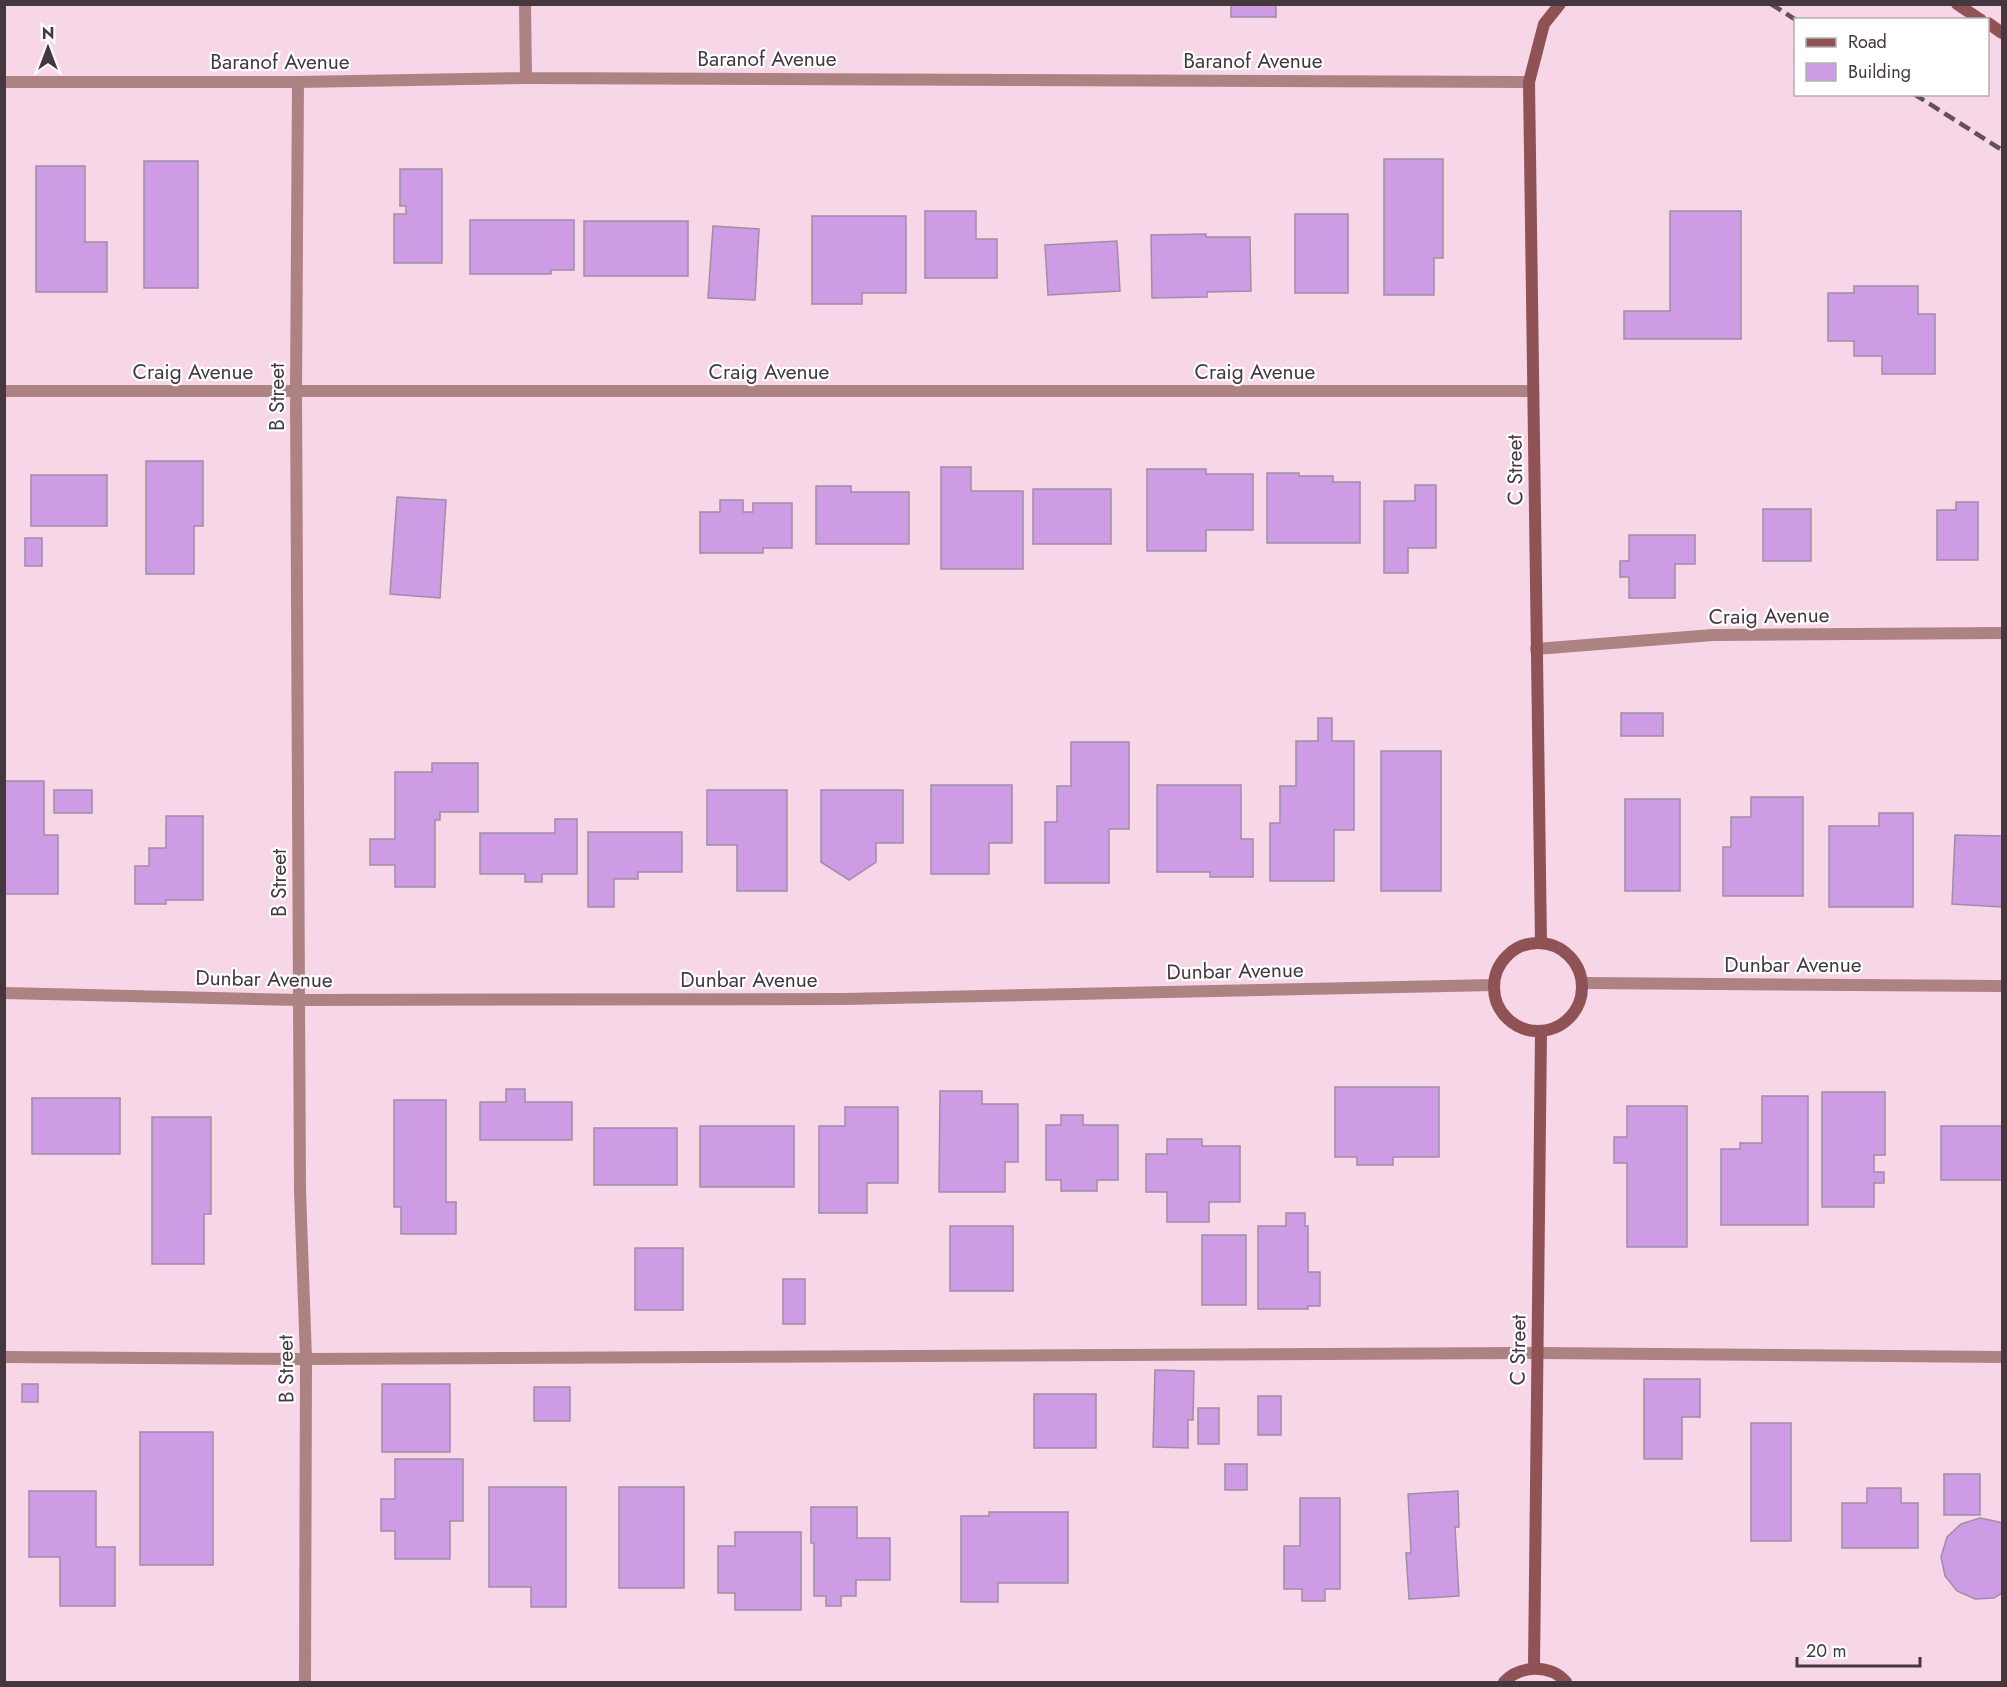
<svg xmlns="http://www.w3.org/2000/svg" width="2007" height="1687" viewBox="0 0 2007 1687" font-family="Jost,sans-serif">
<style>
.building{fill:#ce9be5;stroke:#9f8ea7;stroke-width:1.5}
.lines{fill:none;stroke-linecap:round;stroke-linejoin:round}
.lane{stroke:#ac8283;stroke-width:12}
.street{stroke:#ac8283;stroke-width:12}
.secondary{stroke:#8f5356;stroke-width:12}
.rail{stroke:#61525a;stroke-width:4.5;stroke-dasharray:12 6;stroke-linecap:butt}
.labels{text-anchor:middle;stroke-width:4.5;stroke-linejoin:round;paint-order:stroke}
.street-label{font-size:21px;fill:#44383e;stroke:#fff}
</style>
<rect width="100%" height="100%" fill="#f7d6e7"/>
<path class="building" d="M1231,4H1276V17H1231Z
M1384,159H1443V258H1434V295H1384Z
M144,161H198V288H144Z
M36,166H85V242H107V292H36Z
M400,169H442V263H394V214H406V206H400Z
M925,211H976V239H997V278H925Z
M1670,211H1741V339H1624V311H1670Z
M1295,214H1348V293H1295Z
M812,216H906V293H862V304H812Z
M470,220H574V270H551V274H470Z
M584,221H688V276H584Z
M713,226L759,229L755,300L708,298Z
M1206,234V237H1250L1251,291L1207,292V297L1152,298L1151,235Z
M1117,241L1120,291L1048,295L1045,245Z
M1854,286H1918V314H1935V374H1882V356H1854V341H1828V293H1854Z
M146,461H203V526H194V574H146Z
M941,467H971V491H1023V569H941Z
M1147,469H1206V474H1253V530H1206V551H1147Z
M1267,473H1299V476H1333V482H1360V543H1267Z
M31,475H107V526H31Z
M1415,485H1436V548H1408V573H1384V501H1415Z
M816,486H851V492H909V544H816Z
M1033,489H1111V544H1033Z
M397,497L446,500L440,598L390,594Z
M720,500H743V512H753V503H792V548H763V553H700V512H720Z
M1956,502H1978V560H1937V510H1956Z
M1763,509H1811V561H1763Z
M1629,535H1695V564H1675V598H1629V577H1620V561H1629Z
M25,538H42V566H25Z
M1621,713H1663V736H1621Z
M1318,718H1332V741H1354V830H1334V881H1270V823H1280V786H1296V741H1318Z
M1071,742H1129V829H1109V883H1045V822H1057V786H1071Z
M1381,751H1441V891H1381Z
M432,763H478V812H440V820H435V887H395V865H370V839H395V772H432Z
M4,781H44V835H58V894H4Z
M931,785H1012V843H989V874H931Z
M1157,785H1241V839H1253V877H1210V872H1157Z
M54,790H92V813H54Z
M707,790H787V891H737V845H707Z
M821,790H903V843H876V862L849,880L821,862Z
M1751,797H1803V896H1723V847H1731V817H1751Z
M1625,799H1680V891H1625Z
M1879,813H1913V907H1829V826H1879Z
M166,816H203V900H166V904H135V866H149V848H166Z
M555,819H577V874H542V882H525V874H480V833H555Z
M588,832H682V872H638V879H614V907H588Z
M1955,835L2002,836V907L1952,904Z
M1335,1087H1439V1157H1393V1165H1357V1157H1335Z
M506,1089H525V1102H572V1140H480V1102H506Z
M940,1091H982V1104H1018V1162H1005V1192H939Z
M1822,1092H1885V1155H1874V1172H1884V1183H1874V1207H1822Z
M1762,1096H1808V1225H1721V1149H1740V1143H1762Z
M32,1098H120V1154H32Z
M394,1100H446V1202H456V1234H401V1207H394Z
M1627,1106H1687V1247H1627V1163H1614V1137H1627Z
M845,1107H898V1183H867V1213H819V1126H845Z
M1061,1115H1083V1125H1118V1180H1097V1191H1061V1180H1046V1125H1061Z
M152,1117H211V1214H204V1264H152Z
M700,1126H794V1187H700Z
M1941,1126H2002V1180H1941Z
M594,1128H677V1185H594Z
M1167,1139H1202V1146H1240V1202H1209V1222H1167V1192H1146V1154H1167Z
M1286,1213H1305V1226H1308V1272H1320V1306H1308V1309H1258V1226H1286Z
M950,1226H1013V1291H950Z
M1202,1235H1246V1305H1202Z
M635,1248H683V1310H635Z
M783,1279H805V1324H783Z
M1155,1370L1194,1371L1193,1420H1188V1448L1153,1447Z
M1644,1379H1700V1417H1682V1459H1644Z
M22,1384H38V1402H22Z
M382,1384H450V1452H382Z
M534,1387H570V1421H534Z
M1034,1394H1096V1448H1034Z
M1258,1396H1281V1435H1258Z
M1198,1408H1219V1444H1198Z
M1751,1423H1791V1541H1751Z
M140,1432H213V1565H140Z
M395,1459H463V1521H450V1559H395V1531H381V1499H395Z
M1225,1464H1247V1490H1225Z
M1944,1474H1980V1515H1944Z
M489,1487H566V1607H531V1587H489Z
M619,1487H684V1588H619Z
M1867,1488H1901V1503H1918V1548H1842V1503H1867Z
M29,1491H96V1547H115V1606H60V1557H29Z
M1458,1491L1459,1527H1455L1459,1596L1409,1599L1406,1553H1411L1408,1494Z
M1300,1498H1340V1589H1325V1601H1302V1589H1284V1546H1300Z
M811,1507H857V1538H890V1580H856V1596H841V1606H826V1596H814V1543H811Z
M989,1512H1068V1583H998V1602H961V1516H989Z
M1980,1518L1999,1522L2002,1524V1593L1994,1598L1975,1599L1957,1591L1945,1576L1941,1557L1947,1537L1961,1524Z
M735,1532H801V1610H735V1593H718V1546H735Z"/>
<g class="lines">
<path class="lane" d="M4,1357L306,1359L1538,1353L2002,1357"/>
<path class="street" d="M525,4L526,78
M4,82H298L526,78L1529,82
M298,82L296,392L299,1000L300,1191L306,1359L305,1682
M4,391H1533
M1536,649L1713,635L2002,633
M1583,983L2002,986
M4,993L299,1000L844,999L1494,985"/>
<path class="secondary" d="M1957,4L1981,20
M1988,23L2002,33
M1494 987a44 44 0 1 1 88 0a44 44 0 1 1-88 0Z
M1541,943L1529,82L1544,24L1560,4
M1534,1668L1541,1032
M1504,1682C1520,1665 1550,1664 1566,1682"/>
<path class="rail" d="M1771,4L1796,20
M1914,94L2002,150"/>
</g>
<g class="labels">
<g class="street-label">
<text x="767" y="66">Baranof Avenue</text>
<text x="1253" y="68">Baranof Avenue</text>
<text x="280" y="69">Baranof Avenue</text>
<text x="193" y="379">Craig Avenue</text>
<text x="769" y="379">Craig Avenue</text>
<text x="1255" y="379">Craig Avenue</text>
<text transform="translate(277 397) rotate(-90)" y="7">B Street</text>
<text transform="translate(1515 470) rotate(-91)" y="7">C Street</text>
<text transform="translate(1769 616) rotate(-1)" y="7">Craig Avenue</text>
<text transform="translate(279 883) rotate(-90)" y="7">B Street</text>
<text x="1793" y="972">Dunbar Avenue</text>
<text transform="translate(1235 971) rotate(-1)" y="7">Dunbar Avenue</text>
<text transform="translate(264 979) rotate(1)" y="7">Dunbar Avenue</text>
<text x="749" y="987">Dunbar Avenue</text>
<text transform="translate(1518 1350) rotate(-89)" y="7">C Street</text>
<text transform="translate(286 1369) rotate(-91)" y="7">B Street</text>
</g>
</g>
<rect width="2007" height="1687" fill="none" stroke="#44383e" stroke-width="12"/>
<rect x="1794" y="18" width="195" height="78" fill="#ffffff" stroke="#b4afb2" stroke-width="1.5"/>
<rect x="1806" y="38" width="30" height="9" fill="#8f5356" stroke="#b4afb2" stroke-width="1.5"/>
<text x="1848" y="48" font-size="18" fill="#44383e">Road</text>
<rect x="1806" y="63" width="30" height="18" fill="#ce9be5" stroke="#b4afb2" stroke-width="1.5"/>
<text x="1848" y="78" font-size="18" fill="#44383e">Building</text>
<g transform="translate(48 48)" stroke="#ffffff" stroke-width="4.5" paint-order="stroke">
<path d="M0-4.5L10 22L0 15L-10 22Z" fill="#44383e"/>
<text y="-9" font-size="16" font-weight="bold" text-anchor="middle" fill="#44383e">N</text>
</g>
<path d="M1797 1657v9h123v-9" fill="none" stroke="#44383e" stroke-width="3"/>
<text x="1806" y="1657" font-size="18" fill="#44383e" stroke="#ffffff" stroke-width="4.5" paint-order="stroke">20 m</text>
</svg>
